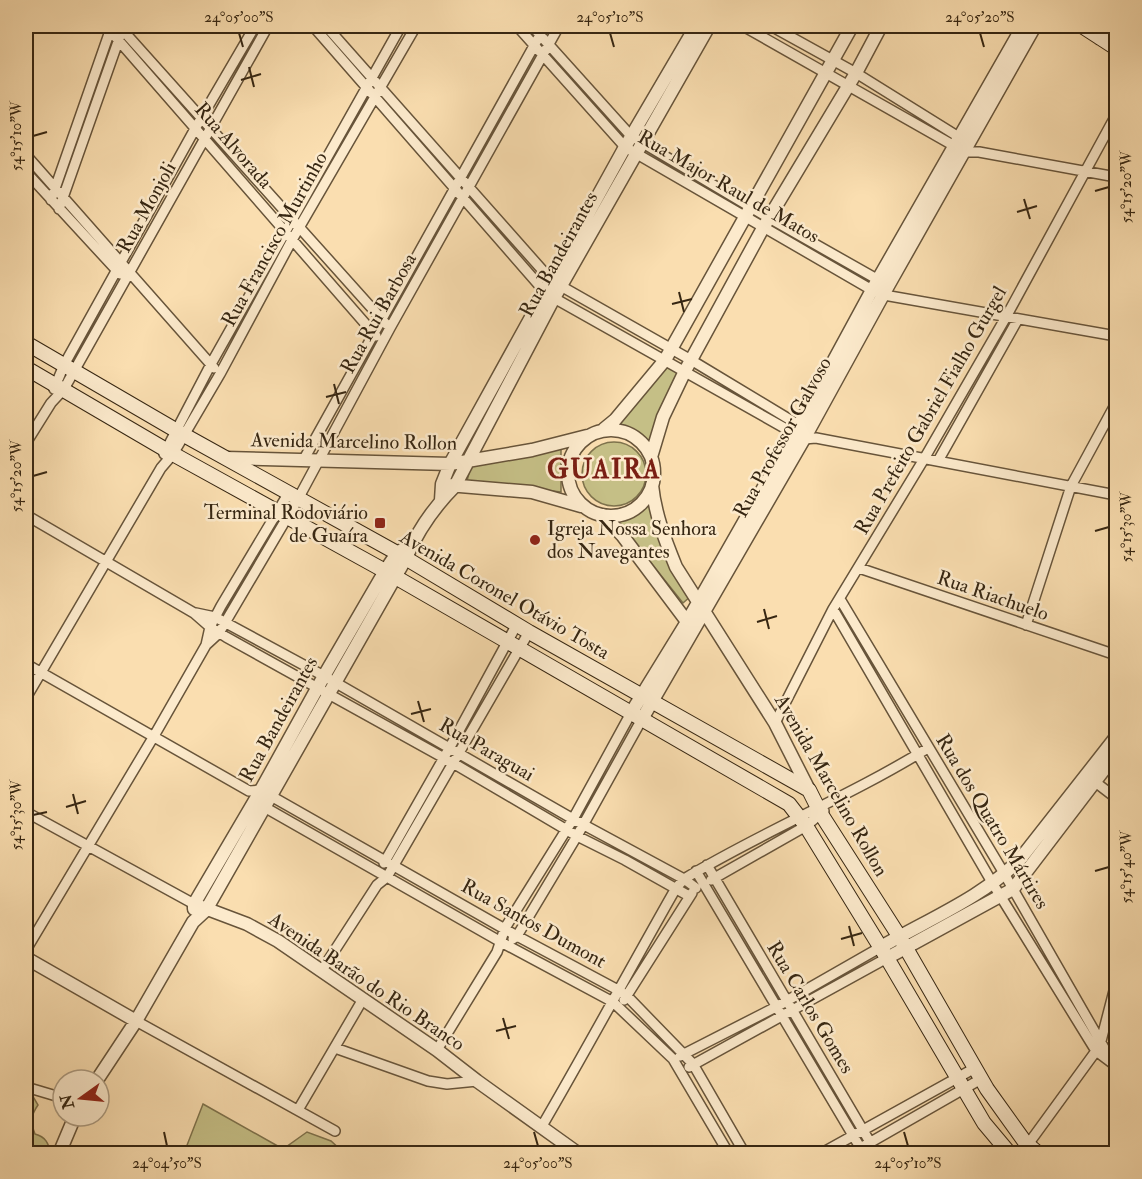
<svg xmlns="http://www.w3.org/2000/svg" width="1142" height="1179" viewBox="0 0 1142 1179" font-family="'IM FELL Double Pica',serif">
<style>
.green{fill:#c5bf86;stroke:#7e724c;stroke-width:1.5}
.lines{fill:none;stroke-linecap:round;stroke-linejoin:round}
.minor-casing{stroke:#67543a;stroke-width:12}
.tertiary-casing{stroke:#67543a;stroke-width:15}
.secondary-casing{stroke:#362612;stroke-width:16}
.minor{stroke:#fceacc;stroke-width:9}
.tertiary{stroke:#fceacc;stroke-width:12}
.secondary{stroke:#fceacc;stroke-width:14}
.ticks{fill:none;stroke:#362612;stroke-width:2}
.poi-dot{fill:#8f2418;stroke:#fceacc;stroke-width:2}
.labels{text-anchor:middle;stroke-width:5;stroke-linejoin:round;paint-order:stroke}
.street-label{font-size:20px;fill:#362612;stroke:#fceacc}
.poi-label{font-size:20px;fill:#362612;stroke:#fceacc;text-anchor:end}
.district-label{font-size:26px;font-weight:bold;letter-spacing:1.5px;fill:#7a1f14;stroke:#fceacc}
.neatline{fill:none;stroke:#362612;stroke-width:2}
.ticks-label{font-size:15px;text-anchor:middle;fill:#362612}
</style>
<rect width="100%" height="100%" fill="#fadeb0"/>
<filter id="stains"><feTurbulence type="fractalNoise" baseFrequency=".00333" numOctaves="4"/><feColorMatrix values="0 0 0 0 .2 0 0 0 0 .09 0 0 0 0 .02 0 0 0 .5 -.17"/></filter>
<radialGradient id="worn" r=".72"><stop offset=".6" stop-color="#630" stop-opacity="0"/><stop offset="1" stop-color="#630" stop-opacity=".3"/></radialGradient>
<path class="green" d="M664,365L678,372L649,443L618,426Z
M582 474a32 32 0 1 1 64 0a32 32 0 1 1-64 0Z
M561,447V492L467,481L472,461Z
M649,498L692,595L683,603L615,518L633,511Z
M26,1091L31,1093L38,1105C31,1115 30,1122 35,1134C46,1137 48,1143 51,1153H26Z
M203,1104L283,1149L307,1132L331,1141L344,1153H184Z"/>
<g class="lines">
<defs>
<path id="minor" d="M106,26L376,336
M119,26L386,324
M313,26L545,292L554,298L804,439L816,438L1116,495
M326,26L552,281L691,360L802,427
M517,26L625,147L872,290L884,295L1116,336
M532,26L631,136L769,218L882,282
M743,26L965,152H979L1116,177
M771,26L856,73L962,139
M26,155L214,368
M26,172L120,274
M51,200L111,28
M59,209L120,36
M54,389L64,365L196,127L255,26
M26,443L51,403L64,389L268,26
M164,454L211,364L401,26
M304,459L545,26
M938,461L1018,319
M26,515L194,613L210,627L226,637L453,763L577,836L625,860L689,896
M859,568L1116,655
M840,599L1005,875L1111,1060
M833,609L993,884L1096,1051L1116,1066
M196,613L215,617L324,676L573,819L684,879L696,888
M1026,625L1071,486L1116,403
M206,645L219,633L298,499L390,328L559,26
M26,664L249,791L261,790L271,796L517,936L618,990L627,996L693,1064L745,1154
M26,698L161,468L173,454L220,374L292,240L416,26
M775,723L833,609L924,459L1006,317L1116,115
M1090,778L1116,798
M259,804L501,942L613,1002L673,1059L729,1154
M26,812L194,904
M384,863L450,747L517,624
M707,865L877,1154
M696,871L864,1154
M711,880L806,826L824,811
M513,939L517,936L577,836L642,719
M26,950L154,736L206,645L210,627L221,606L288,494
M322,970L377,885L387,877L529,632
M624,1000L692,893
M136,1021L335,1131
M335,1048L428,1081L447,1084L477,1081
M437,1050L497,952L505,928L573,819L631,713
M680,1056L776,1007L881,947
M689,1067L887,958
M26,1087L63,1098
M298,1110L363,999
M542,1126C588,1047 631,967 676,888L684,879C763,831 849,797 928,748
M820,1154L975,1068
M850,1154L981,1079
M1021,1154L1096,1051L1101,1041L1116,983"/>
<path id="tertiary" d="M604,429L615,420L665,360L852,26
M568 473a43 43 0 1 1 86 0a43 43 0 1 1-86 0Z
M651,457L663,417L685,371L763,228L856,73L881,26
M226,458L450,464L532,450L587,436
M448,485L532,492L581,506
M652,485C655,514 665,540 676,567L775,723L809,790
M441,500L442,484L450,464L625,147L696,26
M603,515L622,535L691,627
M631,713L687,622L794,434L872,290L1023,26
M642,719L804,439L888,286L1035,26
M194,904L247,924L278,941L437,1050L477,1081L579,1154
M194,909V904L261,790L324,676L385,571L397,553L405,548
M881,947C927,920 984,897 1021,858L1116,737
M26,958L136,1021
M887,958L1013,889L1116,754
M97,1080L136,1021L193,922L206,910L406,558C417,532 435,506 455,486L554,298L709,26
M59,1154L75,1116"/>
<path id="secondary" d="M1082,26L1116,48
M1100,38L1106,31L1116,30
M26,343L184,435L397,553L529,632L809,790L821,814L899,936L987,1089L1025,1142L1039,1154
M26,368L173,454L385,571L789,804L806,826L887,958L984,1123L1010,1154"/>
</defs>
<use href="#minor" class="minor-casing"/>
<use href="#tertiary" class="tertiary-casing"/>
<use href="#secondary" class="secondary-casing"/>
<use href="#minor" class="minor"/>
<use href="#tertiary" class="tertiary"/>
<use href="#secondary" class="secondary"/>
</g>
<path class="ticks" d="M239,33L243,47M610,33L614,47M980,33L984,47M249,67L254,87M241,80L261,74M33,136L47,132M1095,191L1109,187M1024,199L1030,219M1017,212L1037,206M679,292L684,312M672,304L692,299M334,384L339,404M326,397L346,392M33,476L47,472M1095,531L1109,527M764,609L769,629M757,622L777,616M418,701L424,722M411,714L431,709M73,794L78,814M66,807L86,801M33,815L47,812M1095,871L1109,867M849,926L854,946M841,939L862,933M503,1018L509,1039M496,1031L516,1026M164,1132L167,1146M534,1132L538,1146M904,1132L908,1146"/>
<g class="poi-dot">
<rect x="374" y="517" width="12" height="12" rx="3"/>
<circle cx="535" cy="540" r="6"/>
</g>
<g class="labels">
<g class="street-label">
<text transform="translate(234 145) rotate(49)" y="7">Rua Alvorada</text>
<text transform="translate(729 186) rotate(30)" y="7">Rua Major Raul de Matos</text>
<text transform="translate(146 207) rotate(-61)" y="7">Rua Monjoli</text>
<text transform="translate(274 239) rotate(-61)" y="7">Rua Francisco Murtinho</text>
<text transform="translate(558 254) rotate(-61)" y="7">Rua Bandeirantes</text>
<text transform="translate(378 313) rotate(-61)" y="7">Rua Rui Barbosa</text>
<text transform="translate(930 410) rotate(-60)" y="7">Rua Prefeito Gabriel Fialho Gurgel</text>
<text transform="translate(782 437) rotate(-61)" y="7">Rua Professor Galvoso</text>
<text transform="translate(354 441) rotate(1)" y="7">Avenida Marcelino Rollon</text>
<text transform="translate(505 594) rotate(30)" y="7">Avenida Coronel Otávio Tosta</text>
<text transform="translate(993 595) rotate(19)" y="7">Rua Riachuelo</text>
<text transform="translate(278 719) rotate(-61)" y="7">Rua Bandeirantes</text>
<text transform="translate(487 749) rotate(30)" y="7">Rua Paraguai</text>
<text transform="translate(832 785) rotate(60)" y="7">Avenida Marcelino Rollon</text>
<text transform="translate(993 821) rotate(59)" y="7">Rua dos Quatro Mártires</text>
<text transform="translate(534 923) rotate(29)" y="7">Rua Santos Dumont</text>
<text transform="translate(367 981) rotate(34)" y="7">Avenida Barão do Rio Branco</text>
<text transform="translate(811 1007) rotate(59)" y="7">Rua Carlos Gomes</text>
</g>
<g class="poi-label">
<text x="368" y="519">Terminal Rodoviário<tspan x="368" dy="23">de Guaíra</tspan></text>
<text x="547" y="535" text-anchor="start">Igreja Nossa Senhora<tspan x="547" dy="23">dos Navegantes</tspan></text>
</g>
<g class="district-label">
<text x="604" y="478">GUAIRA</text>
</g>
</g>
<rect width="1142" height="1179" fill="none" stroke="#fadeb0" stroke-width="66"/>
<g transform="translate(81 1098) rotate(255)"><circle r="28" fill="#fceacc" stroke="#ad9c82" stroke-width="1.5"/>
<path d="M0-4.5L10 22L0 15L-10 22Z" fill="#8f2418"/>
<text y="-9" font-size="16" font-weight="bold" text-anchor="middle" fill="#362612">N</text>
</g>
<rect x="33" y="33" width="1076" height="1113" class="neatline"/>
<g class="ticks-label">
<text x="239" y="22">24°05'00"S</text>
<text x="610" y="22">24°05'10"S</text>
<text x="980" y="22">24°05'20"S</text>
<text transform="translate(16 136) rotate(-90)" y="5">54°15'10"W</text>
<text transform="translate(1126 187) rotate(-90)" y="5">54°15'20"W</text>
<text transform="translate(16 476) rotate(-90)" y="5">54°15'20"W</text>
<text transform="translate(1126 527) rotate(-90)" y="5">54°15'30"W</text>
<text transform="translate(16 815) rotate(-90)" y="5">54°15'30"W</text>
<text transform="translate(1126 867) rotate(-90)" y="5">54°15'40"W</text>
<text x="167" y="1168">24°04'50"S</text>
<text x="538" y="1168">24°05'00"S</text>
<text x="908" y="1168">24°05'10"S</text>
</g>
<rect width="100%" height="100%" filter="url(#stains)"/>
<rect width="100%" height="100%" fill="url(#worn)"/>
</svg>
